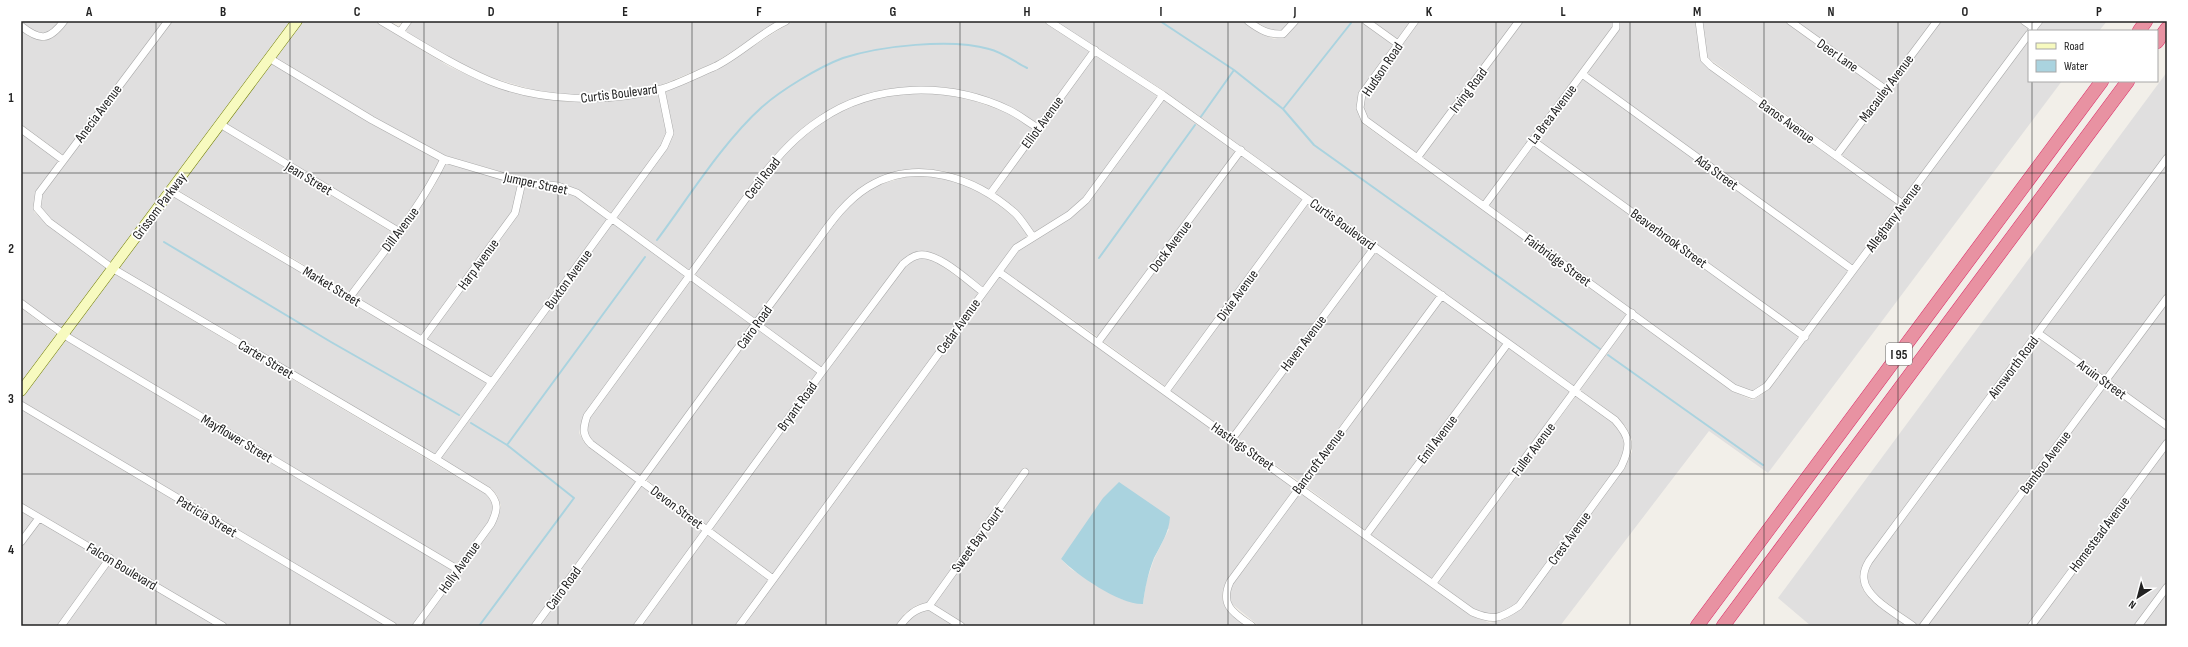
<svg xmlns="http://www.w3.org/2000/svg" width="2188" height="647" viewBox="0 0 2188 647" font-family="'Sofia Sans Condensed',sans-serif">
<style>
.residential{fill:#e0dfdf;fill-rule:evenodd}
.water{fill:#aad3df}
.lines{fill:none;stroke-linecap:round;stroke-linejoin:round}
.stream{stroke:#aad3df;stroke-width:2}
.minor-casing{stroke:#a9a9a9;stroke-width:8}
.secondary-casing{stroke:#707d05;stroke-width:11}
.motorway-casing{stroke:#dc2a67;stroke-width:14}
.minor{stroke:#fff;stroke-width:7}
.secondary{stroke:#f7fabf;stroke-width:10}
.motorway{stroke:#e892a2;stroke-width:13}
.grid{fill:none;stroke:#222;stroke-width:1;stroke-opacity:0.55}
.labels{text-anchor:middle;stroke-width:3.5;stroke-linejoin:round;paint-order:stroke}
.shield{fill:#fff;stroke:#646464;stroke-width:1}
.shield-label{font-size:13px;font-weight:bold;fill:#222}
.street-label{font-size:14px;fill:#222;stroke:#fff}
.neatline{fill:none;stroke:#222;stroke-width:1.5}
.grid-label{font-size:13px;text-anchor:middle;font-weight:bold;fill:#222}
</style>
<rect width="100%" height="100%" fill="#f2efe9"/>
<path class="residential" d="M21,21H60L53,30L43,34L34,31Z
M68,21H164L63,155L21,124V30L30,37L44,41L58,34Z
M171,21H293L112,264L51,219L41,207L42,194Z
M300,21H374L450,67L490,85L532,97L569,102L609,100L659,92L667,133L661,145L612,213L579,190L560,183L523,178L445,156L374,117L274,56Z
M412,21H779L714,63L661,85L609,94L569,95L534,90L493,78L454,61L405,31Z
M793,21H1042L1090,51L1037,123L1011,107L977,94L943,87H911L881,90L850,100L818,117L785,144L760,173L690,271L617,217L673,132L665,90L717,69Z
M1055,21H1243L1258,32L1274,39L1285,36L1299,21H1360L1393,45L1359,94L1357,110L1363,124L1627,314L1575,387L1163,90Z
M1254,21H1291L1282,30L1273,31Z
M1372,21H1411L1397,40Z
M1419,21H1515L1416,154L1368,118L1363,107L1365,95Z
M1522,21H1613L1612,27L1483,201L1421,157Z
M1619,21H1696L1701,60L1709,69L1899,205L1852,265L1587,73Z
M1702,21H1785L1881,90L1836,151L1707,57Z
M1795,21H1933L1885,84Z
M1941,21H2018L2029,29L1903,199L1841,155Z
M2043,21H2107L2099,31H2035Z
M2029,39V81H2062L1768,473L1709,431L1560,626H1259L1231,603L1228,597L1233,584L1300,491L1470,615L1490,623L1506,619L1521,608L1624,469L1632,452V440L1626,427L1617,417L1580,390L1632,318L1732,391L1752,400L1755,399L1769,389L1805,341Z
M1095,54L1158,96L1084,198L1067,212L1034,232L1018,211L995,194Z
M270,62L440,161L428,184L397,227L225,123Z
M2167,72V153L1866,560L1860,577L1863,590L1870,599L1907,626H1811L1778,598Z
M1583,78L1848,271L1804,332L1537,139Z
M910,93L942,94L974,101L1008,113L1033,129L990,190L967,178L945,171L924,169L905,170L868,183L848,198L833,215L756,319L695,274L765,177L790,148L821,122L852,106L881,97Z
M1163,99L1237,151L1098,337L1003,271L1018,250L1070,217Z
M221,129L393,233L350,292L176,189Z
M21,133L59,161L37,191L34,212L47,224L108,269L62,330L21,299Z
M1533,145L1800,337L1765,384L1753,392L1736,385L1488,205Z
M1242,155L1303,200L1165,386L1103,341Z
M445,163L519,184L512,211L422,336L355,296L418,210L434,187Z
M2167,163V292L2104,377L2042,332Z
M923,176L942,178L964,185L988,197L1014,217L1028,236L1014,246L983,287L941,257L928,252L919,251L910,254L900,262L821,367L761,323L837,219L852,203L870,189L885,183L906,177Z
M525,186L557,189L575,196L607,219L491,378L427,339L517,214Z
M171,195L487,383L435,455L117,267Z
M1308,203L1370,248L1231,434L1170,390Z
M612,223L686,276L584,415L581,425L579,433L584,442L637,481L531,626H420L494,526L501,506L497,495L491,488L440,458Z
M1375,252L1437,296L1299,481L1236,438Z
M919,258H927L938,263L979,293L773,574L712,529L824,374L905,266L912,260Z
M113,273L486,494L494,506L489,522L456,564L68,333Z
M999,276L1295,487L1223,589L1222,598L1225,607L1247,626H967L934,605L1029,471L1024,467L927,603L917,605L905,613L896,626H743ZM1169,529L1154,559L1146,583L1143,604L1121,599L1071,569L1061,559L1070,547Z
M691,280L751,325L641,476L594,442L587,433V426L590,418Z
M1442,299L1503,344L1365,530L1304,485Z
M2167,303V422L2109,380Z
M21,308L58,336L21,386Z
M756,328L817,373L707,526L646,479Z
M2038,338L2100,382L1919,626L1874,593L1869,586L1867,578L1871,562Z
M63,339L452,570L412,626H400L21,401V396Z
M1508,348L1571,392L1432,579L1370,534Z
M2105,386L2167,430V437L2027,626H1926Z
M1576,396L1612,422L1620,432L1625,440L1626,450L1619,466L1517,604L1504,613L1489,615L1474,609L1437,582Z
M21,409L386,626H230L21,503Z
M2167,448V582L2134,626H2035Z
M642,485L703,531L633,626H539Z
M21,511L34,519L21,537Z
M40,522L105,560L57,626H21V547Z
M708,535L769,580L735,626H641Z
M110,563L216,626H65Z
M2167,592V626H2142Z
M928,610L939,615L955,626H904L910,618L919,611Z"/>
<path class="water" d="M1119,482L1170,517C1169,533 1161,544 1154,558C1148,573 1145,588 1143,604C1120,605 1077,575 1061,559L1103,498Z"/>
<g class="lines">
<path class="stream" d="M1160,21L1234,70L1283,109L1314,145L1600,349
M1283,109L1351,23
M1200,118L1234,70
M657,240C689,197 723,142 762,107C781,90 819,67 843,58C880,46 951,38 989,49C1002,52 1015,62 1027,68
M164,242L331,342L459,415
M1099,258L1195,125
M1608,355L1763,465
M471,423L507,445
M479,626L574,498L507,445L645,257"/>
<defs>
<path id="minor" d="M168,21L39,193L37,208L49,222L112,268L436,459L488,491C499,502 498,510 491,524L416,626
M381,21C417,42 452,65 490,81C542,102 606,103 661,89C678,84 697,74 714,67C739,55 760,33 786,21
M1248,21C1260,30 1269,35 1283,34L1295,21
M1366,21L1398,44
M1415,21L1362,94L1360,108L1365,120L1734,388L1753,395L1767,386L2029,34
M1699,21L1704,59L1711,66L1903,204
M1790,21L1885,89
M2024,21L2034,28
M21,26C40,41 49,41 64,21
M2031,31L2039,21
M400,32L408,21
M269,58L372,120L444,159L522,182L558,186L577,193L822,372
M1582,74L1853,270
M220,124L398,231
M21,129L63,160
M1532,140L1805,337
M1836,156L1937,21
M1417,158L1519,21
M171,191L492,382
M990,194L1095,50
M1484,206L1616,28V21
M999,272L1472,612C1493,621 1500,619 1519,606L1621,467C1631,446 1631,438 1615,420L1163,95L1049,21
M350,297C383,252 420,209 444,159
M21,303L69,338L457,569
M2038,333L2167,426
M422,340L515,213L522,182
M1098,342L1241,150
M1166,391L1307,199
M21,405L393,626
M1232,439L1375,247
M436,459L664,147L670,133L661,89
M21,507L223,626
M1366,535L1508,343
M21,542L39,518
M773,579L591,444C582,435 583,428 587,416L763,175C780,154 797,135 820,120C875,82 950,82 1009,110C1019,115 1028,122 1038,128
M1433,583L1632,313
M929,606L1025,472
M61,626L110,558
M535,626C612,521 688,415 766,310C782,289 797,268 813,247C829,225 844,202 868,187C917,157 975,178 1015,213C1022,220 1027,229 1033,237
M637,626L822,372L903,264C908,260 912,256 919,255C938,252 968,281 983,292
M739,626L1016,248L1069,215L1086,200L1163,95
M900,626C908,615 915,609 929,606L961,626
M1252,626C1235,614 1219,606 1230,582L1442,295
M1913,626C1899,615 1865,598 1864,579C1863,573 1866,566 1869,561L2167,158
M1923,626L2167,298
M2031,626L2167,443
M2138,626L2167,587"/>
<path id="secondary" d="M21,391L297,21"/>
<path id="motorway" d="M2139,31L2146,21
M2157,42L2167,28
M1697,626L2102,81
M1723,626L2128,81"/>
</defs>
<use href="#minor" class="minor-casing"/>
<use href="#secondary" class="secondary-casing"/>
<use href="#motorway" class="motorway-casing"/>
<use href="#minor" class="minor"/>
<use href="#secondary" class="secondary"/>
<use href="#motorway" class="motorway"/>
</g>
<path class="grid" d="M156,21V626M290,21V626M424,21V626M558,21V626M692,21V626M826,21V626M960,21V626M1094,21V626M1228,21V626M1362,21V626M1496,21V626M1630,21V626M1764,21V626M1898,21V626M2032,21V31M2032,81V626M21,173H2167M21,324H2167M21,474H2167"/>
<g class="labels">
<rect class="shield" x="1886" y="343" width="26" height="22" rx="3"/>
<g class="shield-label">
<text x="1899" y="359">I 95</text>
</g>
<g class="street-label">
<text transform="translate(1838 55) rotate(35)" y="5">Deer Lane</text>
<text transform="translate(1382 69) rotate(-56)" y="5">Hudson Road</text>
<text transform="translate(1886 88) rotate(-53)" y="5">Macauley Avenue</text>
<text transform="translate(1468 90) rotate(-53)" y="5">Irving Road</text>
<text transform="translate(619 93) rotate(-7)" y="5">Curtis Boulevard</text>
<text transform="translate(98 113) rotate(-53)" y="5">Anecia Avenue</text>
<text transform="translate(1552 114) rotate(-53)" y="5">La Brea Avenue</text>
<text transform="translate(1787 121) rotate(36)" y="5">Banos Avenue</text>
<text transform="translate(1042 122) rotate(-54)" y="5">Elliot Avenue</text>
<text transform="translate(1717 172) rotate(36)" y="5">Ada Street</text>
<text transform="translate(309 178) rotate(31)" y="5">Jean Street</text>
<text transform="translate(762 178) rotate(-52)" y="5">Cecil Road</text>
<text transform="translate(536 183) rotate(12)" y="5">Jumper Street</text>
<text transform="translate(159 206) rotate(-53)" y="5">Grissom Parkway</text>
<text transform="translate(1893 217) rotate(-53)" y="5">Alleghany Avenue</text>
<text transform="translate(1343 224) rotate(36)" y="5">Curtis Boulevard</text>
<text transform="translate(400 229) rotate(-53)" y="5">Dill Avenue</text>
<text transform="translate(1669 238) rotate(36)" y="5">Beaverbrook Street</text>
<text transform="translate(1170 246) rotate(-53)" y="5">Dock Avenue</text>
<text transform="translate(1558 260) rotate(36)" y="5">Fairbridge Street</text>
<text transform="translate(478 264) rotate(-54)" y="5">Harp Avenue</text>
<text transform="translate(568 279) rotate(-54)" y="5">Buxton Avenue</text>
<text transform="translate(332 286) rotate(31)" y="5">Market Street</text>
<text transform="translate(1237 295) rotate(-54)" y="5">Dixie Avenue</text>
<text transform="translate(958 326) rotate(-54)" y="5">Cedar Avenue</text>
<text transform="translate(754 327) rotate(-54)" y="5">Cairo Road</text>
<text transform="translate(1303 343) rotate(-53)" y="5">Haven Avenue</text>
<text transform="translate(266 359) rotate(31)" y="5">Carter Street</text>
<text transform="translate(2013 367) rotate(-53)" y="5">Ainsworth Road</text>
<text transform="translate(2102 379) rotate(36)" y="5">Aruin Street</text>
<text transform="translate(797 406) rotate(-54)" y="5">Bryant Road</text>
<text transform="translate(237 438) rotate(31)" y="5">Mayflower Street</text>
<text transform="translate(1437 439) rotate(-53)" y="5">Emil Avenue</text>
<text transform="translate(1243 446) rotate(35)" y="5">Hastings Street</text>
<text transform="translate(1533 449) rotate(-53)" y="5">Fuller Avenue</text>
<text transform="translate(1318 461) rotate(-53)" y="5">Bancroft Avenue</text>
<text transform="translate(2045 462) rotate(-53)" y="5">Bamboo Avenue</text>
<text transform="translate(677 507) rotate(37)" y="5">Devon Street</text>
<text transform="translate(207 516) rotate(31)" y="5">Patricia Street</text>
<text transform="translate(2099 534) rotate(-53)" y="5">Homestead Avenue</text>
<text transform="translate(1569 538) rotate(-54)" y="5">Crest Avenue</text>
<text transform="translate(977 539) rotate(-54)" y="5">Sweet Bay Court</text>
<text transform="translate(122 566) rotate(31)" y="5">Falcon Boulevard</text>
<text transform="translate(459 567) rotate(-54)" y="5">Holly Avenue</text>
<text transform="translate(563 588) rotate(-54)" y="5">Cairo Road</text>
</g>
</g>
<rect width="2188" height="647" fill="none" stroke="#ffffff" stroke-width="44"/>
<rect x="2028" y="30" width="130" height="52" fill="#ffffff" stroke="#a7a7a7"/>
<rect x="2036" y="43" width="20" height="6" fill="#f7fabf" stroke="#a7a7a7"/>
<text x="2064" y="50" font-size="12" fill="#222222">Road</text>
<rect x="2036" y="60" width="20" height="12" fill="#aad3df" stroke="#a7a7a7"/>
<text x="2064" y="70" font-size="12" fill="#222222">Water</text>
<g transform="translate(2138 597) rotate(216)" stroke="#ffffff" stroke-width="3" paint-order="stroke">
<path d="M0-3L7 15L0 10L-7 15Z" fill="#222222"/>
<text y="-6" font-size="11" font-weight="bold" text-anchor="middle" fill="#222222">N</text>
</g>
<rect x="22" y="22" width="2144" height="603" class="neatline"/>
<g class="grid-label">
<text x="89" y="16">A</text>
<text x="223" y="16">B</text>
<text x="357" y="16">C</text>
<text x="491" y="16">D</text>
<text x="625" y="16">E</text>
<text x="759" y="16">F</text>
<text x="893" y="16">G</text>
<text x="1027" y="16">H</text>
<text x="1161" y="16">I</text>
<text x="1295" y="16">J</text>
<text x="1429" y="16">K</text>
<text x="1563" y="16">L</text>
<text x="1697" y="16">M</text>
<text x="1831" y="16">N</text>
<text x="1965" y="16">O</text>
<text x="2099" y="16">P</text>
<text x="11" y="102">1</text>
<text x="11" y="253">2</text>
<text x="11" y="403">3</text>
<text x="11" y="554">4</text>
</g>
</svg>
